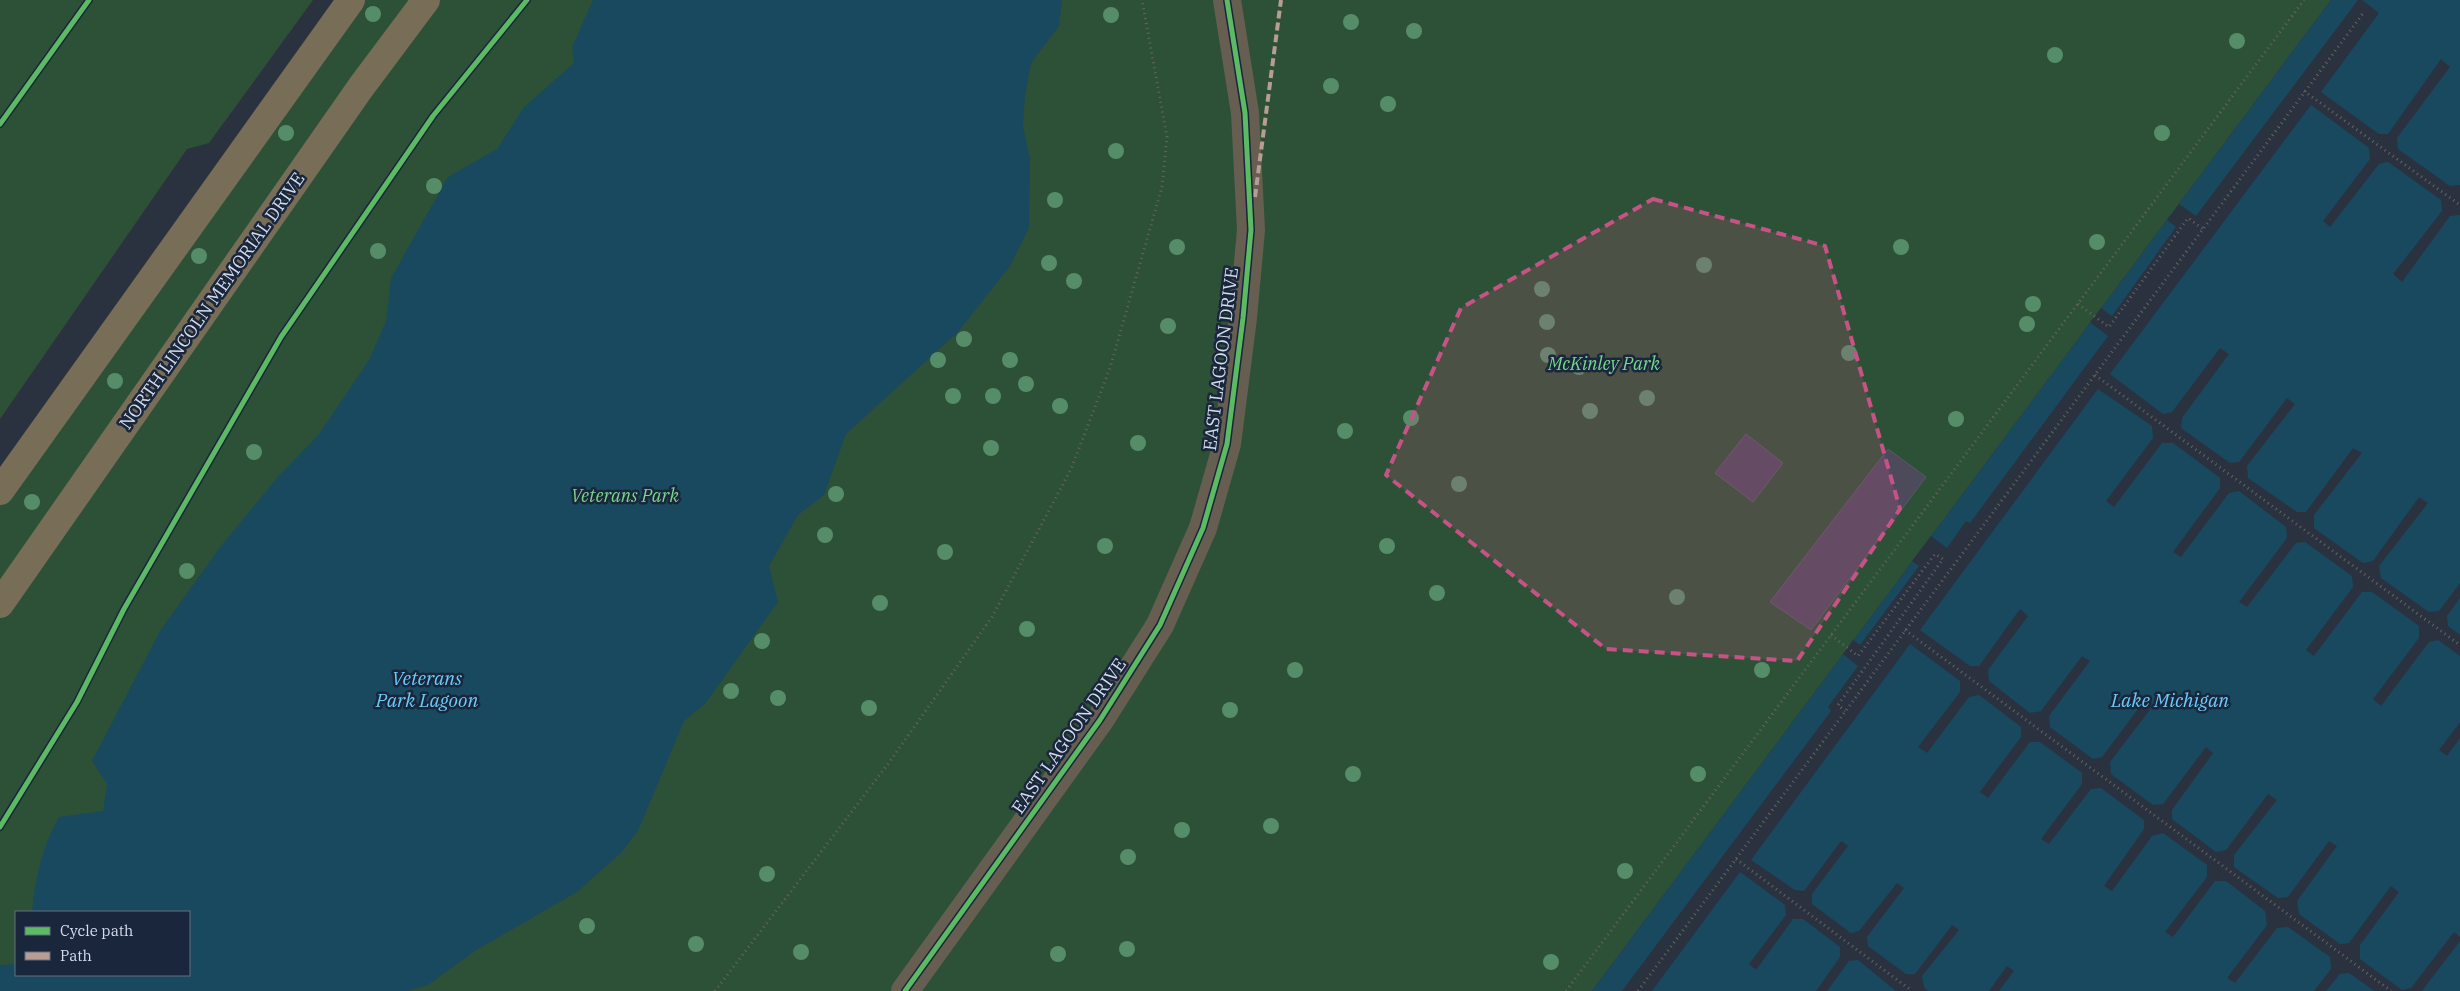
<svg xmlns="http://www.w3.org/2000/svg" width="2460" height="991" viewBox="0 0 2460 991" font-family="'IBM Plex Serif',serif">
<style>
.green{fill:#2d5136;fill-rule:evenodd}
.water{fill:#19495f}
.pier{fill:#2b323f}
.building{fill:#4d4a5c;stroke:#595965}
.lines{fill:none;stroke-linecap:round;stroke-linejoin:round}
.path{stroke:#666460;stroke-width:3;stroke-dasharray:1 4;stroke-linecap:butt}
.minor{stroke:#655e51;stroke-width:28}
.major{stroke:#786e58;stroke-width:28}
.quiet{stroke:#b99d93;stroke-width:4;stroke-dasharray:8 4;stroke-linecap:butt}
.cycleway-casing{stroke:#19263c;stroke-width:8}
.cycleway{stroke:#5cba63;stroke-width:5}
.tree{fill:#558d69}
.marked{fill:#c75386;fill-opacity:0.2;stroke:#c75386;stroke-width:4;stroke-dasharray:10 6;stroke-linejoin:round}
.labels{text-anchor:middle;stroke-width:5;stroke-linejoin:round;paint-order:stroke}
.street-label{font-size:18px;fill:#d4ddec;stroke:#19263c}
.park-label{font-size:18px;font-style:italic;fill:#78d78b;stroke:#19263c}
.water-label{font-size:19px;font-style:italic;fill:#6bccf9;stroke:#19263c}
</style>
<rect width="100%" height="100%" fill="#2b323f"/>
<path class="green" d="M0,0H313L209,143L187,149L0,419Z
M351,0H2331L1592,991H0V491ZM16,912H189V975H16Z"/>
<path class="water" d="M593,0H1062L1059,26L1031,63L1025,96L1023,126L1030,159L1029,228L1010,266L958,332L846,434L824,495L798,515L769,566L778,602L705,704L684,721L638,831L622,852L577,892L478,949L428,985L409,991H0V965L16,964V975H189V912H32C35,879 42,846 59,817L103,811L107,784L92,761L160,631L221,546L277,478L319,434L369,360L386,321L391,278L448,177L497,149L524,107L574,63L572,47Z
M2331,0H2460V991H1592Z"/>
<path class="pier" d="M2358,0H2362L2379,13L2321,92L2379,134H2388L2441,59L2450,67L2397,138L2398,149L2450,186L2460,185V215L2450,216L2402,282L2393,274L2442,211L2441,200L2388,162L2379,164L2330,227L2323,221L2370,159L2369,148L2311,105L2110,374L2163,414L2172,412L2220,348L2229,354L2182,418L2181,428L2230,463L2239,462L2287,398L2295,404L2247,466L2248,478L2297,512H2306L2353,448L2362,453L2314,515V528L2363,563L2373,561L2419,497L2428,503L2379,566L2381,578L2429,612L2439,611L2460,583V598L2447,616L2448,626L2460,635V656L2438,640L2429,642L2381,706L2373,699L2419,638V626L2372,592H2362L2314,656L2306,650L2353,587L2352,576L2305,542L2296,543L2247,607L2239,602L2287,538L2286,527L2239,491L2229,493L2181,557L2173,552L2220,488V478L2173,443H2162L2114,507L2106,501L2153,438L2152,426L2098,389L1920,630L1970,666H1979L2020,609L2028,616L1988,670L1989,681L2030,713L2041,711L2082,656L2090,661L2049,716L2050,727L2093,759L2102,757L2144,701L2152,707L2110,762L2111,774L2153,805L2163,804L2206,747L2213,753L2172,810V819L2216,852L2226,850L2268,794L2277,800L2234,855V867L2278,898L2288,897L2329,841L2337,846L2297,901L2299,914L2340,944L2349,943L2391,886L2399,892L2360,945V959L2402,990L2411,988L2454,932L2460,937V941L2422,991H2374L2349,973L2340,974L2326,991H2314L2331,969L2330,957L2288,927L2277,928L2235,983L2227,978L2267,925L2265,911L2226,881H2215L2173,937L2165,932L2207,877V865L2163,833L2152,836L2112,891L2104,886L2144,829V820L2101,788L2091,789L2049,844L2041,839L2082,784V773L2040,742H2030L1988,798L1980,792L2021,737V727L1979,695L1969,697L1927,753L1918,747L1960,692V681L1910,644L1751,860L1795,890L1804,891L1841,841L1848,846L1812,894V904L1851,933L1859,931L1897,883L1904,888L1867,937L1868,946L1906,974H1915L1952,925L1959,930L1922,976L1924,987L1928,991H1896L1858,960L1849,961L1827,991H1816L1840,957V947L1803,919H1793L1756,970L1749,964L1786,915L1785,905L1740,872L1652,991H1622L1831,711L1828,707L1858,666L1843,654L1853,640L1860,645L1919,566L1912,561L1931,536L1947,548L1966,521L1970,523L2108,336L2090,322L2095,316L2101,308L2112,316L2176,227L2167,220L2179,204L2196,216Z
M2460,722V738L2447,756L2439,750Z
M2007,966L2014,971L1999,991H1989Z"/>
<path class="building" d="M1746,434L1783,463L1753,502L1715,473Z
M1888,449L1926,477L1811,630L1770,602Z"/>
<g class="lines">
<path class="path" d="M2304,91L2460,205
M2078,304L2109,327L2188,218L2203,229
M2095,375L2460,645
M1905,630L2391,991
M1831,635L1858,656L1935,554L1943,559L1838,705L1845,711
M1736,859L1912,991
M715,991L888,764L992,617L1071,469L1110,368L1162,187L1167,137L1142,0
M1566,991L2304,0
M1638,991L2364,12"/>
<path class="minor" d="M905,991L1100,720L1160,625L1203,528L1227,444L1243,318L1251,230L1245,113L1227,0"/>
<path class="major" d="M0,491L351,0
M0,604L361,87L426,0"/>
<path class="quiet" d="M1255,197L1281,0"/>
<defs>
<path id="cycleway" d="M0,124L89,0
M0,827L77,702L124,609L281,337L433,116L527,0
M905,991L1100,720L1160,625L1203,528L1227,444L1243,318L1251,230L1245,113L1227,0"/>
</defs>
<use href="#cycleway" class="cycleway-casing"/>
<use href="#cycleway" class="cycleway"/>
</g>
<g class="tree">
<circle cx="373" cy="14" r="8"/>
<circle cx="1111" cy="15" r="8"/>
<circle cx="1351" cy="22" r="8"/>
<circle cx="1414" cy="31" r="8"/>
<circle cx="2237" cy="41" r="8"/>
<circle cx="2055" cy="55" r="8"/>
<circle cx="1331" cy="86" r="8"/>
<circle cx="1388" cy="104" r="8"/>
<circle cx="286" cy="133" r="8"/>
<circle cx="2162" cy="133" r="8"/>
<circle cx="1116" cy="151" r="8"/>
<circle cx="434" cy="186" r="8"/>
<circle cx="1055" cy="200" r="8"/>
<circle cx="2097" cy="242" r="8"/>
<circle cx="1177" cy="247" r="8"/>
<circle cx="1901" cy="247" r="8"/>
<circle cx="378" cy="251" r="8"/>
<circle cx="199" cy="256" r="8"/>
<circle cx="1049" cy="263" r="8"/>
<circle cx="1704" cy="265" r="8"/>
<circle cx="1074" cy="281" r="8"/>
<circle cx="1542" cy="289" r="8"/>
<circle cx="2033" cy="304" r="8"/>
<circle cx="1547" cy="322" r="8"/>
<circle cx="2027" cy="324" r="8"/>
<circle cx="1168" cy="326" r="8"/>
<circle cx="964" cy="339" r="8"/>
<circle cx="1849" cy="353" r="8"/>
<circle cx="1548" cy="355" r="8"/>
<circle cx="938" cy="360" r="8"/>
<circle cx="1010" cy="360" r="8"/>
<circle cx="1579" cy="367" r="8"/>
<circle cx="115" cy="381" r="8"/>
<circle cx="1026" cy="384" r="8"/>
<circle cx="953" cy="396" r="8"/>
<circle cx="993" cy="396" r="8"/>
<circle cx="1647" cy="398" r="8"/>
<circle cx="1060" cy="406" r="8"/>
<circle cx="1590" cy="411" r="8"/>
<circle cx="1411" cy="418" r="8"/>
<circle cx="1956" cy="419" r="8"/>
<circle cx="1345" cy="431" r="8"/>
<circle cx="1138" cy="443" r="8"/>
<circle cx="991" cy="448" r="8"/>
<circle cx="254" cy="452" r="8"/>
<circle cx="1459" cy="484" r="8"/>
<circle cx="836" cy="494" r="8"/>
<circle cx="32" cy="502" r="8"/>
<circle cx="825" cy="535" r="8"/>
<circle cx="1105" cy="546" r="8"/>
<circle cx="1387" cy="546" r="8"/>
<circle cx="945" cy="552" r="8"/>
<circle cx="187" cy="571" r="8"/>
<circle cx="1437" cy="593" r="8"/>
<circle cx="1677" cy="597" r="8"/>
<circle cx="880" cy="603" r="8"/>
<circle cx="1027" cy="629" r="8"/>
<circle cx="762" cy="641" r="8"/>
<circle cx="1295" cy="670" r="8"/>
<circle cx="1762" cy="670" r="8"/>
<circle cx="731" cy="691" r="8"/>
<circle cx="778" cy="698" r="8"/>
<circle cx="869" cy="708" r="8"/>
<circle cx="1230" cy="710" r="8"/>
<circle cx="1353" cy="774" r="8"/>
<circle cx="1698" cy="774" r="8"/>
<circle cx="1271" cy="826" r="8"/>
<circle cx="1182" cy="830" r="8"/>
<circle cx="1128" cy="857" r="8"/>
<circle cx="1625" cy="871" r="8"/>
<circle cx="767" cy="874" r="8"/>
<circle cx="587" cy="926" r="8"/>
<circle cx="696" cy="944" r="8"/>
<circle cx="1127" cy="949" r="8"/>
<circle cx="801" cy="952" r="8"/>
<circle cx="1058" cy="954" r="8"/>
<circle cx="1551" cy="962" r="8"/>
</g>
<path class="marked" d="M1653,199L1825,246L1900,509L1797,661L1606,649L1386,475L1461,308Z"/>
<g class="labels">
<g class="street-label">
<text transform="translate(212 301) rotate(-55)" y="6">NORTH LINCOLN MEMORIAL DRIVE</text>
<text transform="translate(1221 359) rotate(-83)" y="6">EAST LAGOON DRIVE</text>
<text transform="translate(1069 736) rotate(-55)" y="6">EAST LAGOON DRIVE</text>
</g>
<g class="park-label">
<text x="1604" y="370">McKinley Park</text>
<text x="625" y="502">Veterans Park</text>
</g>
<g class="water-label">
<text x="427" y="685">Veterans<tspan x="427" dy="22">Park Lagoon</tspan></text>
<text x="2170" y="707">Lake Michigan</text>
</g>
</g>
<rect x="15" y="911" width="175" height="65" fill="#19263c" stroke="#646f82"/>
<rect x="25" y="927" width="25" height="8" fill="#5cba63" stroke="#646f82"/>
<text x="60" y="936" font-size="15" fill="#d4ddec">Cycle path</text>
<rect x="25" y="952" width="25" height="8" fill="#b99d93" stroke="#646f82"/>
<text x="60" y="961" font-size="15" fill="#d4ddec">Path</text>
</svg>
